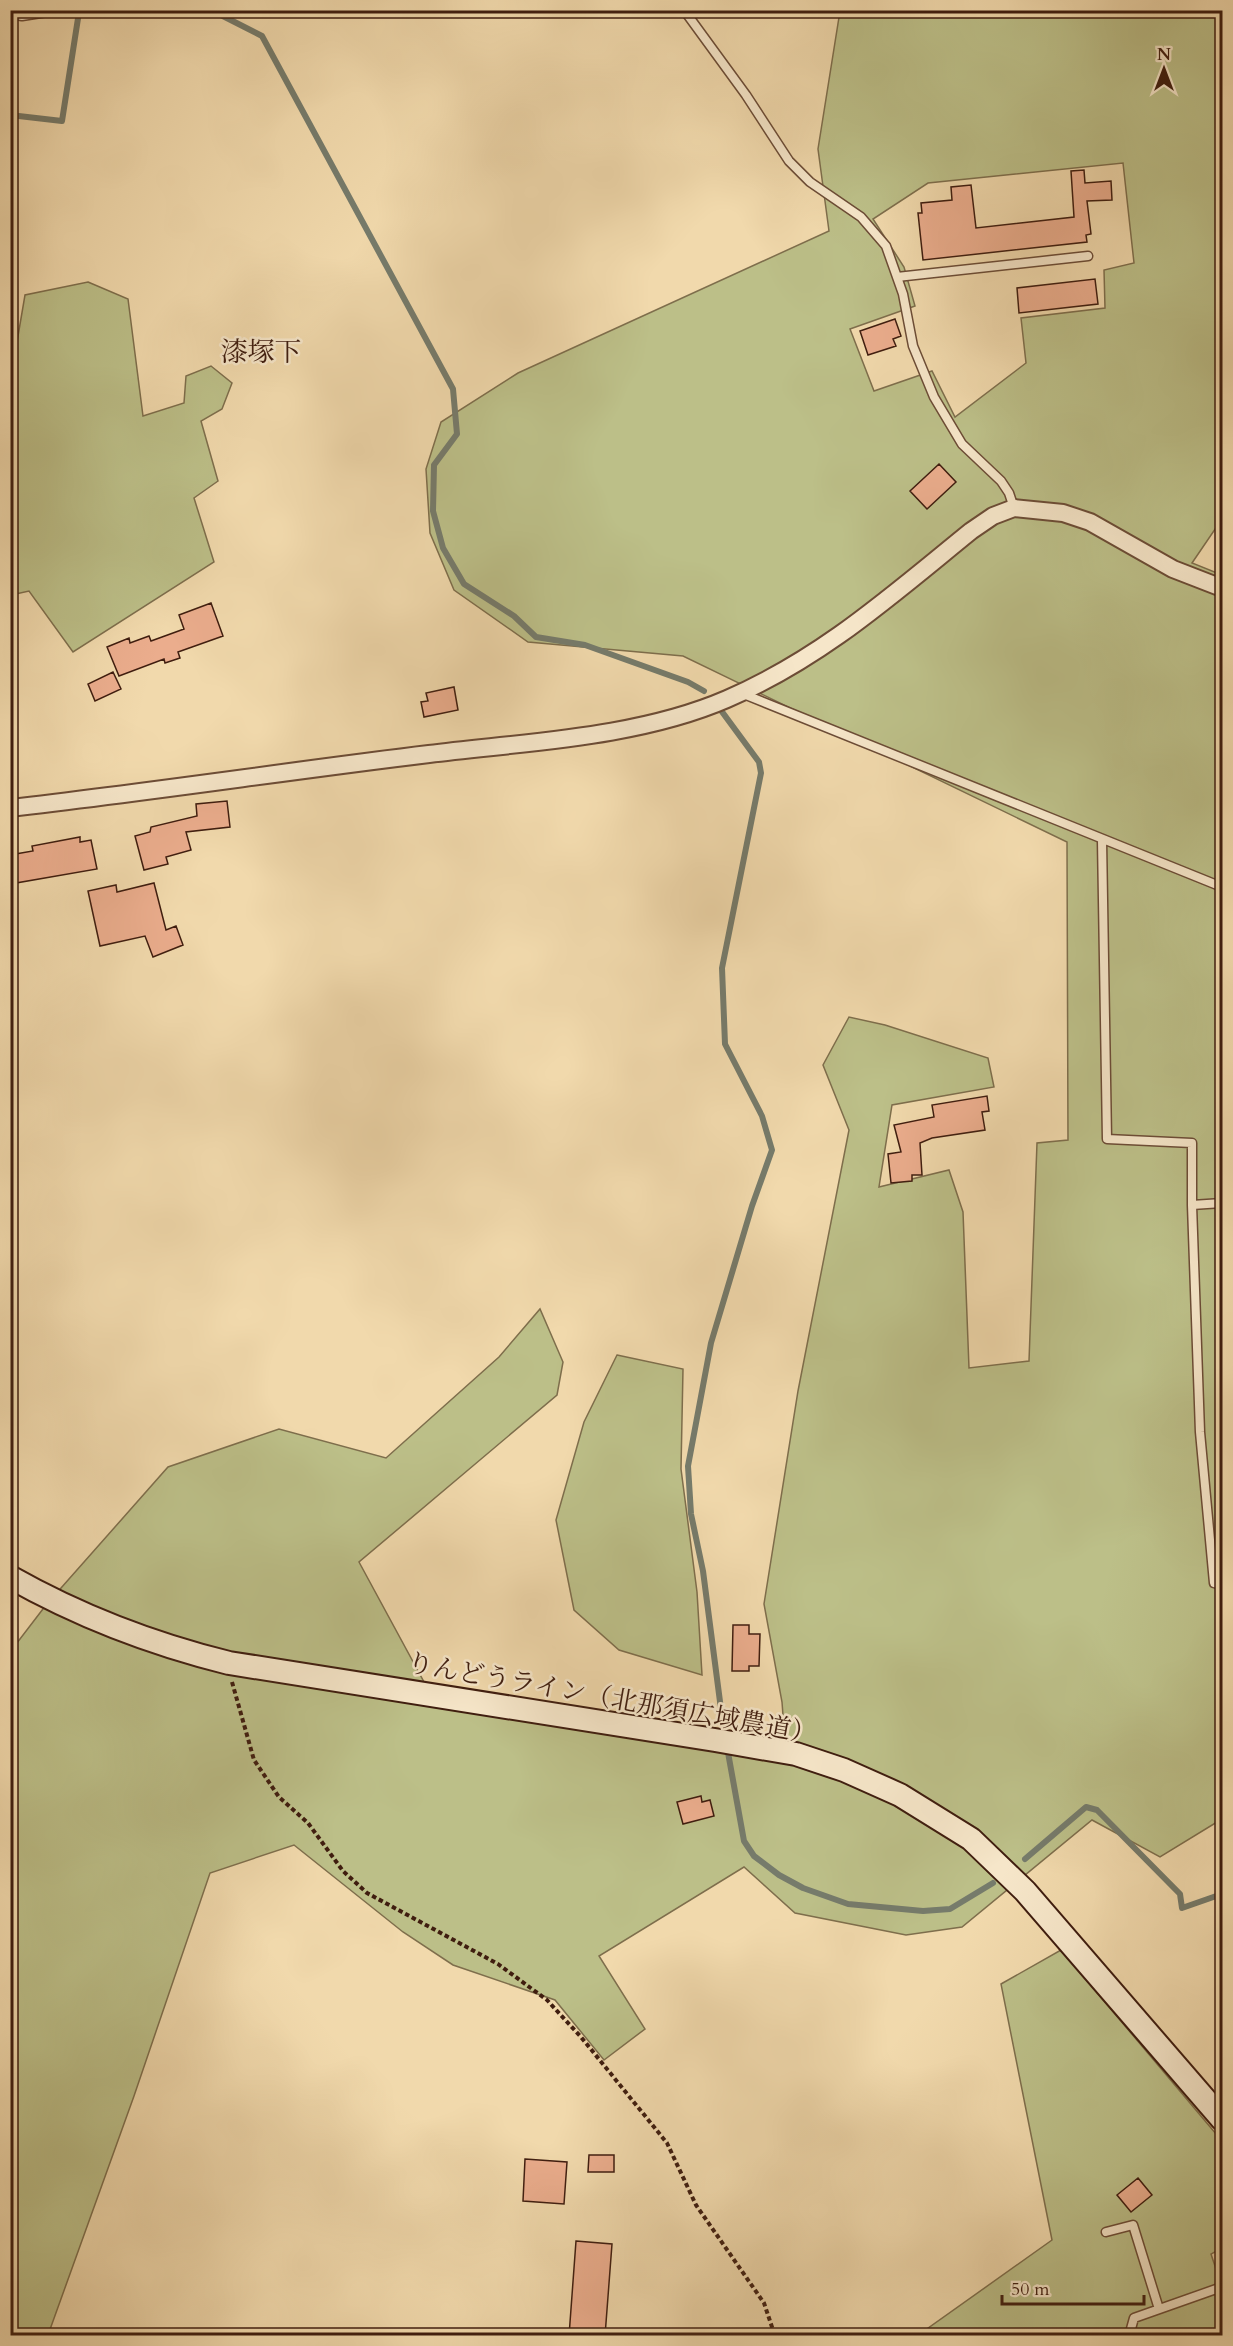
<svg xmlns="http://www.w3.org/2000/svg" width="1233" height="2346" viewBox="0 0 1233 2346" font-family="Cardo,'Noto Serif JP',serif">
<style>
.green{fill:#bcbf88;stroke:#7e6e4c;stroke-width:1.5;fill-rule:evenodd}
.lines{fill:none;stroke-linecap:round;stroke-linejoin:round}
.stream{stroke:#767b6b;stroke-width:6}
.building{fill:#ebad8d;stroke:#3f1d0f;stroke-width:1.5}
.lane-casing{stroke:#6c4c36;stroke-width:11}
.street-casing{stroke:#6c4c36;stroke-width:20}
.secondary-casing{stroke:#3f1d0f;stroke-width:26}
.path{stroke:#3f1d0f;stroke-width:4;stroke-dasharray:4.5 3;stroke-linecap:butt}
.lane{stroke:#f6e6c9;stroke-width:8}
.street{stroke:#f6e6c9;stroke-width:16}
.secondary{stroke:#f6e6c9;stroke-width:22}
.labels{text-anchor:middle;stroke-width:5;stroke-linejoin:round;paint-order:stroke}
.street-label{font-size:26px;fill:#3f1d0f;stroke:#f6e6c9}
.neighbourhood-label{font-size:27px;fill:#3f1d0f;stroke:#f6e6c9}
</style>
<rect width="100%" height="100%" fill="#f1d9ac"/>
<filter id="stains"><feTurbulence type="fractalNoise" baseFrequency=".00333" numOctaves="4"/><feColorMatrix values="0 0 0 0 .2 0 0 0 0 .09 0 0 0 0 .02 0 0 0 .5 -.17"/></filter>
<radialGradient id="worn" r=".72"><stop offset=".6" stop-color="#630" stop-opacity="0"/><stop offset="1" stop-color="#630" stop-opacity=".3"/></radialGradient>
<path class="green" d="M840,11H1222V519L1192,563L1222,575V1819L1160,1857L1092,1820L962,1927L906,1935L795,1913L744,1867L599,1956L645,2029L604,2060L555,2000L453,1965L403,1932L294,1845L210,1873L134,2096L48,2335H11L10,1652L46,1605L168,1467L279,1429L386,1458L499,1357L540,1309L563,1362L557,1395L359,1562L436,1704L785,1742L782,1702L764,1604L798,1391L849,1130L823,1065L849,1017L885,1025L988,1058L994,1087L892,1105L879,1187L949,1170L963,1212L969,1368L1029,1361L1037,1143L1068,1140L1067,842L683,656L528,642L454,590L430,533L426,469L441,422L518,373L829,231L818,149ZM1123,163L1134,263L1104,270L1105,308L1021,318L1026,363L955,417L932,371L874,391L850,329L915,306L904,267L873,219L928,183Z
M88,282L128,299L143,416L184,403L186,376L211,366L232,383L222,409L201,421L218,481L194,498L214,562L73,652L29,591L11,595V377L25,295Z
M617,1355L683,1369L681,1469L697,1592L702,1675L619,1650L574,1610L556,1520L584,1422Z
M1061,1950L1222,2141V2248L1211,2254L1222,2287V2335L917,2336L1052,2240L1001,1984Z"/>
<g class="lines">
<path class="stream" d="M211,10L262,36L453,389L457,434L434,465L433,511L443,548L464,584L514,616L536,637L585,645L688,682L704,691
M10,115L62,121L79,12L122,10
M720,709L759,762L761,773L722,968L725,1044L762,1116L772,1150L752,1206L711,1343L688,1466L691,1514L703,1571L722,1717
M727,1747L744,1841L754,1856L779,1875L803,1888L848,1904L923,1911L950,1909L993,1883
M1025,1859L1086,1807L1097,1810L1180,1894L1182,1908L1222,1894"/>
</g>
<path class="building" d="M1084,170L1085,183L1111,181L1112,200L1087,201L1091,234L1086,235L1087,242L923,260L918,213H922L921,203L952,200L951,187L971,185L976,228L1074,217L1071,171Z
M1095,279L1098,304L1019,313L1017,288Z
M895,319L901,336L893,339L896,346L868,355L860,331Z
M939,464L956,482L927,509L910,491Z
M211,603L223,636L178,652L180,658L165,663L164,659L119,676L107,647L129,638L130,643L149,636L151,641L184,629L179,615Z
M113,672L121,689L95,701L88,684Z
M454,687L458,710L424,717L421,702L428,701L426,693Z
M227,801L230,827L186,832L191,850L166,857L168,864L144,870L135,836L150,832L151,827L197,816L196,804Z
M80,837V842L91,840L97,869L10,884V855L33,851L32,846Z
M154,883L166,930L176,926L183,945L153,957L145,936L100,946L88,891L116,885L117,892Z
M987,1096L989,1111L982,1112L985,1130L932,1138L920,1143L922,1175H912V1181L891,1183L888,1154L901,1152L894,1125L934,1117L932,1105Z
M733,1625H749V1634H760L759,1666H749V1671H732Z
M701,1796L702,1802L710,1800L714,1816L683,1824L677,1802Z
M589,2155H614V2172H588Z
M525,2159L567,2162L564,2204L523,2201Z
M1138,2178L1152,2195L1131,2212L1117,2195Z
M576,2241L612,2244L605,2336H569Z"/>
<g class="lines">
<defs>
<path id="lane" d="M684,10L746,95L789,161L810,182L861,217L886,246L903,294L913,346L934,397L962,444L1001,481L1009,493L1014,508
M10,14L22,16L60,10
M897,277L1088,256
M741,693L1222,887
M1102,840L1107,1139L1192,1143V1205
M1222,1203L1192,1205L1200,1432L1214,1583L1222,1585
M1106,2232L1133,2225L1159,2309
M1129,2336L1134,2318L1219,2288L1222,2297"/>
<path id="street" d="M10,808C150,792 289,771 429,754C525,742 637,738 727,699C822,658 892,595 971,531L993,516L1014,508L1063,513L1090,522L1173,569L1222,588"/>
<path id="secondary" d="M10,1577C79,1616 152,1644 229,1663L715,1740L796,1754L844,1770L900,1795L971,1839L1025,1891L1222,2119"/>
</defs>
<use href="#lane" class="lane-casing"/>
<use href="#street" class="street-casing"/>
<use href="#secondary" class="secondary-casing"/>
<path class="path" d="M232,1682L254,1760L279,1797L308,1823L343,1871L367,1893L498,1964L547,2000L581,2037L667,2143L696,2205L764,2303L775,2336"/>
<use href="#lane" class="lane"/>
<use href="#street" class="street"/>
<use href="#secondary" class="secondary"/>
</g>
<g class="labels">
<g class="street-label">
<text transform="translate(612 1698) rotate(10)" y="9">りんどうライン（北那須広域農道）</text>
</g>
<g class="neighbourhood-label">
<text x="261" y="361">漆塚下</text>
</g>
</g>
<rect width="1233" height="2346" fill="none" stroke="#f1d9ac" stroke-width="36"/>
<rect x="12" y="12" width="1209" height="2322" fill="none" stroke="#3f1d0f" stroke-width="3"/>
<rect x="18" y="18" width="1197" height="2310" fill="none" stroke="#3f1d0f" stroke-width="1.5"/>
<g transform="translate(1164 69)" stroke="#f6e6c9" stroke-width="4.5" paint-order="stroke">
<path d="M0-4.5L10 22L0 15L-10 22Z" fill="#3f1d0f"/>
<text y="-9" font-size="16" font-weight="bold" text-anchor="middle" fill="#3f1d0f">N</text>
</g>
<path d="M1002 2295v9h142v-9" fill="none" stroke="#3f1d0f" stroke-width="3"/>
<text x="1011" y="2295" font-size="18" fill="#3f1d0f" stroke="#f6e6c9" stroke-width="4.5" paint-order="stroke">50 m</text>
<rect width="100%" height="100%" filter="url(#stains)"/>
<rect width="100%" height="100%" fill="url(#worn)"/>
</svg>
